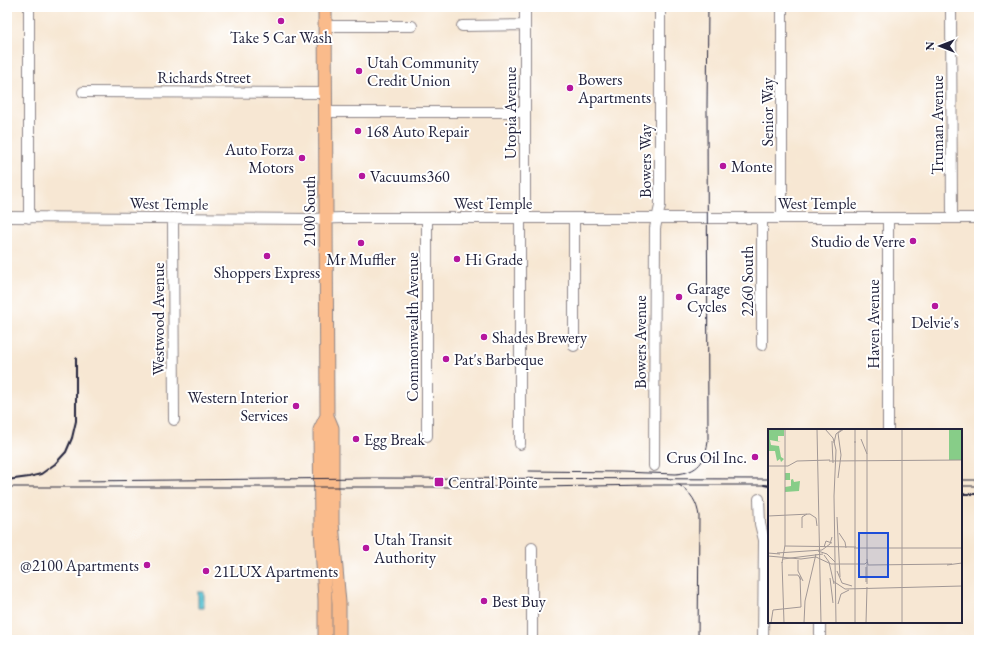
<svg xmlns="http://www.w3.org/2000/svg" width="986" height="647" viewBox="0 0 986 647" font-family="'EB Garamond',serif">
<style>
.water{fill:#57c2d2;stroke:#3c7286}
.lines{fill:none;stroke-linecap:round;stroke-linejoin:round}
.minor-casing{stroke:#8c8487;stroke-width:12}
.major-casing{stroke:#8c8487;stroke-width:15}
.minor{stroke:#fff;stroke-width:10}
.major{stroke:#fabb8b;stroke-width:13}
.tram{stroke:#22223b;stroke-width:1}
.rail{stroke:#22223b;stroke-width:2}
.poi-dot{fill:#b5179e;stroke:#fff;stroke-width:1.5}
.labels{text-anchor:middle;stroke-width:4;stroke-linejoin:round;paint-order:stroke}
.poi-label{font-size:16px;fill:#22223b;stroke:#fff;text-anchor:start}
.street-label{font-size:16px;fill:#22223b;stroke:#fff}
.inset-road{fill:none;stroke:#a29896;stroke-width:1}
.view{fill:#1d4ed8;fill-opacity:0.15;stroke:#1d4ed8;stroke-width:2}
.inset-edge{fill:none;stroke:#22223b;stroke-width:2}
</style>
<rect width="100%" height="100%" fill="#fff"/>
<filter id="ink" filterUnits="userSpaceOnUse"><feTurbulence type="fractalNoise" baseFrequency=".025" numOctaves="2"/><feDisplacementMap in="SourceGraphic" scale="8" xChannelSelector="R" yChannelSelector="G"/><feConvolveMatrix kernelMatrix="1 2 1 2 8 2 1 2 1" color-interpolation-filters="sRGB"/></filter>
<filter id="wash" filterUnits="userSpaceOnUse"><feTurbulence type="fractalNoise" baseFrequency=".012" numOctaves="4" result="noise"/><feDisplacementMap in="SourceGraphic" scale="16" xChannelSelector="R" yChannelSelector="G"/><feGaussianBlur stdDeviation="0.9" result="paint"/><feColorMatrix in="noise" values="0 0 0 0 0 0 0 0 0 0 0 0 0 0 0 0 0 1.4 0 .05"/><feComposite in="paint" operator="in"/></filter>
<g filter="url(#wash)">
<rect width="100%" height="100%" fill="#f7e7d3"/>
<path class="water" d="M198,592H204V608H198Z"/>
</g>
<g filter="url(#ink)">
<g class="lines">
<defs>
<path id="minor" d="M29,7V218
M525,7V218
M782,7V218
M951,7L952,218
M325,26H412
M462,26L525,25
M83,92L326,93
M326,112H525
M7,217L311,219L342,218H979
M173,218L174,420
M427,218V436
M762,218V345
M574,346V218
M888,430V218
M520,444V218
M654,466L655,228L660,206V7
M759,499L760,524L764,540L763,640
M532,640V548
M820,640V622"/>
<path id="major" d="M325,7L327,416L332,428V523L339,603V640
M325,640V600L321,528L320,430L327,416"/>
</defs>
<use href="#minor" class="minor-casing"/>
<use href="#major" class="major-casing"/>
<use href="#minor" class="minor"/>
<use href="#major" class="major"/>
<path class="tram" d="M528,471L621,472L676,474C698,472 706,462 708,440L707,106L708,7
M961,480H979
M79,481L370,478L769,479
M679,485C692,493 697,503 699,516L698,640
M961,486H979
M7,487H541L646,485H769"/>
<path class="rail" d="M7,480L29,477L41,474L55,464L66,452L72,438L76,421V358
M764,485L769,486
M961,494H979"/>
</g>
</g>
<g class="poi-dot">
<circle cx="281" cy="21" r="4"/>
<circle cx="359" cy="71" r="4"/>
<circle cx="570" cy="88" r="4"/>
<circle cx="358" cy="131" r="4"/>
<circle cx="302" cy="158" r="4"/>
<circle cx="723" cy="166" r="4"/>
<circle cx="362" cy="176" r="4"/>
<circle cx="913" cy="241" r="4"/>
<circle cx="361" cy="243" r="4"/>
<circle cx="267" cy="256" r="4"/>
<circle cx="457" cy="259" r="4"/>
<circle cx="679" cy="297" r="4"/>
<circle cx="935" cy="306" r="4"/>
<circle cx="484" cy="337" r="4"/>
<circle cx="446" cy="359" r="4"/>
<circle cx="296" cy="406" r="4"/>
<circle cx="356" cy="439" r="4"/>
<circle cx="755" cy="457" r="4"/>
<rect x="434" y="477" width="10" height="10" rx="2"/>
<circle cx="366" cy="548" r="4"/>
<circle cx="147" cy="565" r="4"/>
<circle cx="206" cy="571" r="4"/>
<circle cx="484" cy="601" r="4"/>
</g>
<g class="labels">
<g class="poi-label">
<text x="281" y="43" text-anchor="middle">Take 5 Car Wash</text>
<text x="367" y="68">Utah Community<tspan x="367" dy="18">Credit Union</tspan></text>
<text x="578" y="85">Bowers<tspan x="578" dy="18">Apartments</tspan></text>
<text x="366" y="137">168 Auto Repair</text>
<text x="294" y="155" text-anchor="end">Auto Forza<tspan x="294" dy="18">Motors</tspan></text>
<text x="731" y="172">Monte</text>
<text x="370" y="182">Vacuums360</text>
<text x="905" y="247" text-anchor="end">Studio de Verre</text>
<text x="361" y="265" text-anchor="middle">Mr Muffler</text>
<text x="465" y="265">Hi Grade</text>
<text x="267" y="278" text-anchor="middle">Shoppers Express</text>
<text x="687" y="294">Garage<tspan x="687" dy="18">Cycles</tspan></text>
<text x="935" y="328" text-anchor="middle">Delvie's</text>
<text x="492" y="343">Shades Brewery</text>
<text x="454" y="365">Pat's Barbeque</text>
<text x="288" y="403" text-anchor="end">Western Interior<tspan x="288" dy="18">Services</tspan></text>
<text x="364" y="445">Egg Break</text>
<text x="747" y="463" text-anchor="end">Crus Oil Inc.</text>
<text x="448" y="488">Central Pointe</text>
<text x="374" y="545">Utah Transit<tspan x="374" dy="18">Authority</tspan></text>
<text x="139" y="571" text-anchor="end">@2100 Apartments</text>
<text x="214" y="577">21LUX Apartments</text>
<text x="492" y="607">Best Buy</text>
</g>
<g class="street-label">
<text x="204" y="83">Richards Street</text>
<text transform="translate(767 112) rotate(-90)" y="6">Senior Way</text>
<text transform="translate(510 113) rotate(-90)" y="6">Utopia Avenue</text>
<text transform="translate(937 125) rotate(-90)" y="6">Truman Avenue</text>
<text transform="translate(645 161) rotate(-90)" y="6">Bowers Way</text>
<text transform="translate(169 203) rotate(1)" y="6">West Temple</text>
<text x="493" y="209">West Temple</text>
<text x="817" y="209">West Temple</text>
<text transform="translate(309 211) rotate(-90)" y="6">2100 South</text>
<text transform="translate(747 281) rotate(-90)" y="6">2260 South</text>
<text transform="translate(158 319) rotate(-90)" y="6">Westwood Avenue</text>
<text transform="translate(873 324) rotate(-90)" y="6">Haven Avenue</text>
<text transform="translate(412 327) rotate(-90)" y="6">Commonwealth Avenue</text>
<text transform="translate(640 342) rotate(-90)" y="6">Bowers Avenue</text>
</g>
</g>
<g transform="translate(768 429)">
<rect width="194" height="194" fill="#f7e7d3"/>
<path d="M0,0H16V7H10V12L13,13L2,11L3,16L11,17L13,28L16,30L13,33L12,30L9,32L7,22H0ZM181,0H194V31H181ZM17,44H22V51L25,50L26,53L32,52L31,62L17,63V58L23,57V51H17Z" fill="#87cd88"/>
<path class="inset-road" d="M49,0L53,194M57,0L65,9L68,21L66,67L68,194M87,0V14M93,10L99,25M64,12L65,34M66,14L68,5L74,0M61,32L194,31M0,37H20L29,32L62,31M70,49L73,26L70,4L76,0H103M0,87L42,85L48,89L49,97M69,88L72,148M34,99V88L39,85M71,104L77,113L78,119M17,117L88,118M56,118L58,112L64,114M86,119H194M50,122L59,125L67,133M0,124L12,125M9,124L54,121L62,115L64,108M56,126L61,133L66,155M0,127L33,130L48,128L63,135H97L99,133M15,130L55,125M99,130L100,136L184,135M30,131V142L35,152M14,133L16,194M14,134L17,116V0M179,136L194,134M69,142L74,154L84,157M20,146H30L33,151M62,149L65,174M65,152L77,160L194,157M98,153V138M99,155V0M70,175L73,165L81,161M3,194L5,181L33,178L32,147M36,194L37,172L48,125M87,194V12M98,194L99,158M134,194V0"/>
<path class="view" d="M91,104H120V148H91Z"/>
<rect width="194" height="194" class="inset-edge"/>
</g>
<rect width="986" height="647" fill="none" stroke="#fff" stroke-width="24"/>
<g transform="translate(940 46) rotate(270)" stroke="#ffffff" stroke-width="3" paint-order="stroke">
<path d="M0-3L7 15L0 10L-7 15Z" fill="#22223b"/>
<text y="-6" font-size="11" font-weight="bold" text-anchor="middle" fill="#22223b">N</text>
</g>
</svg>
